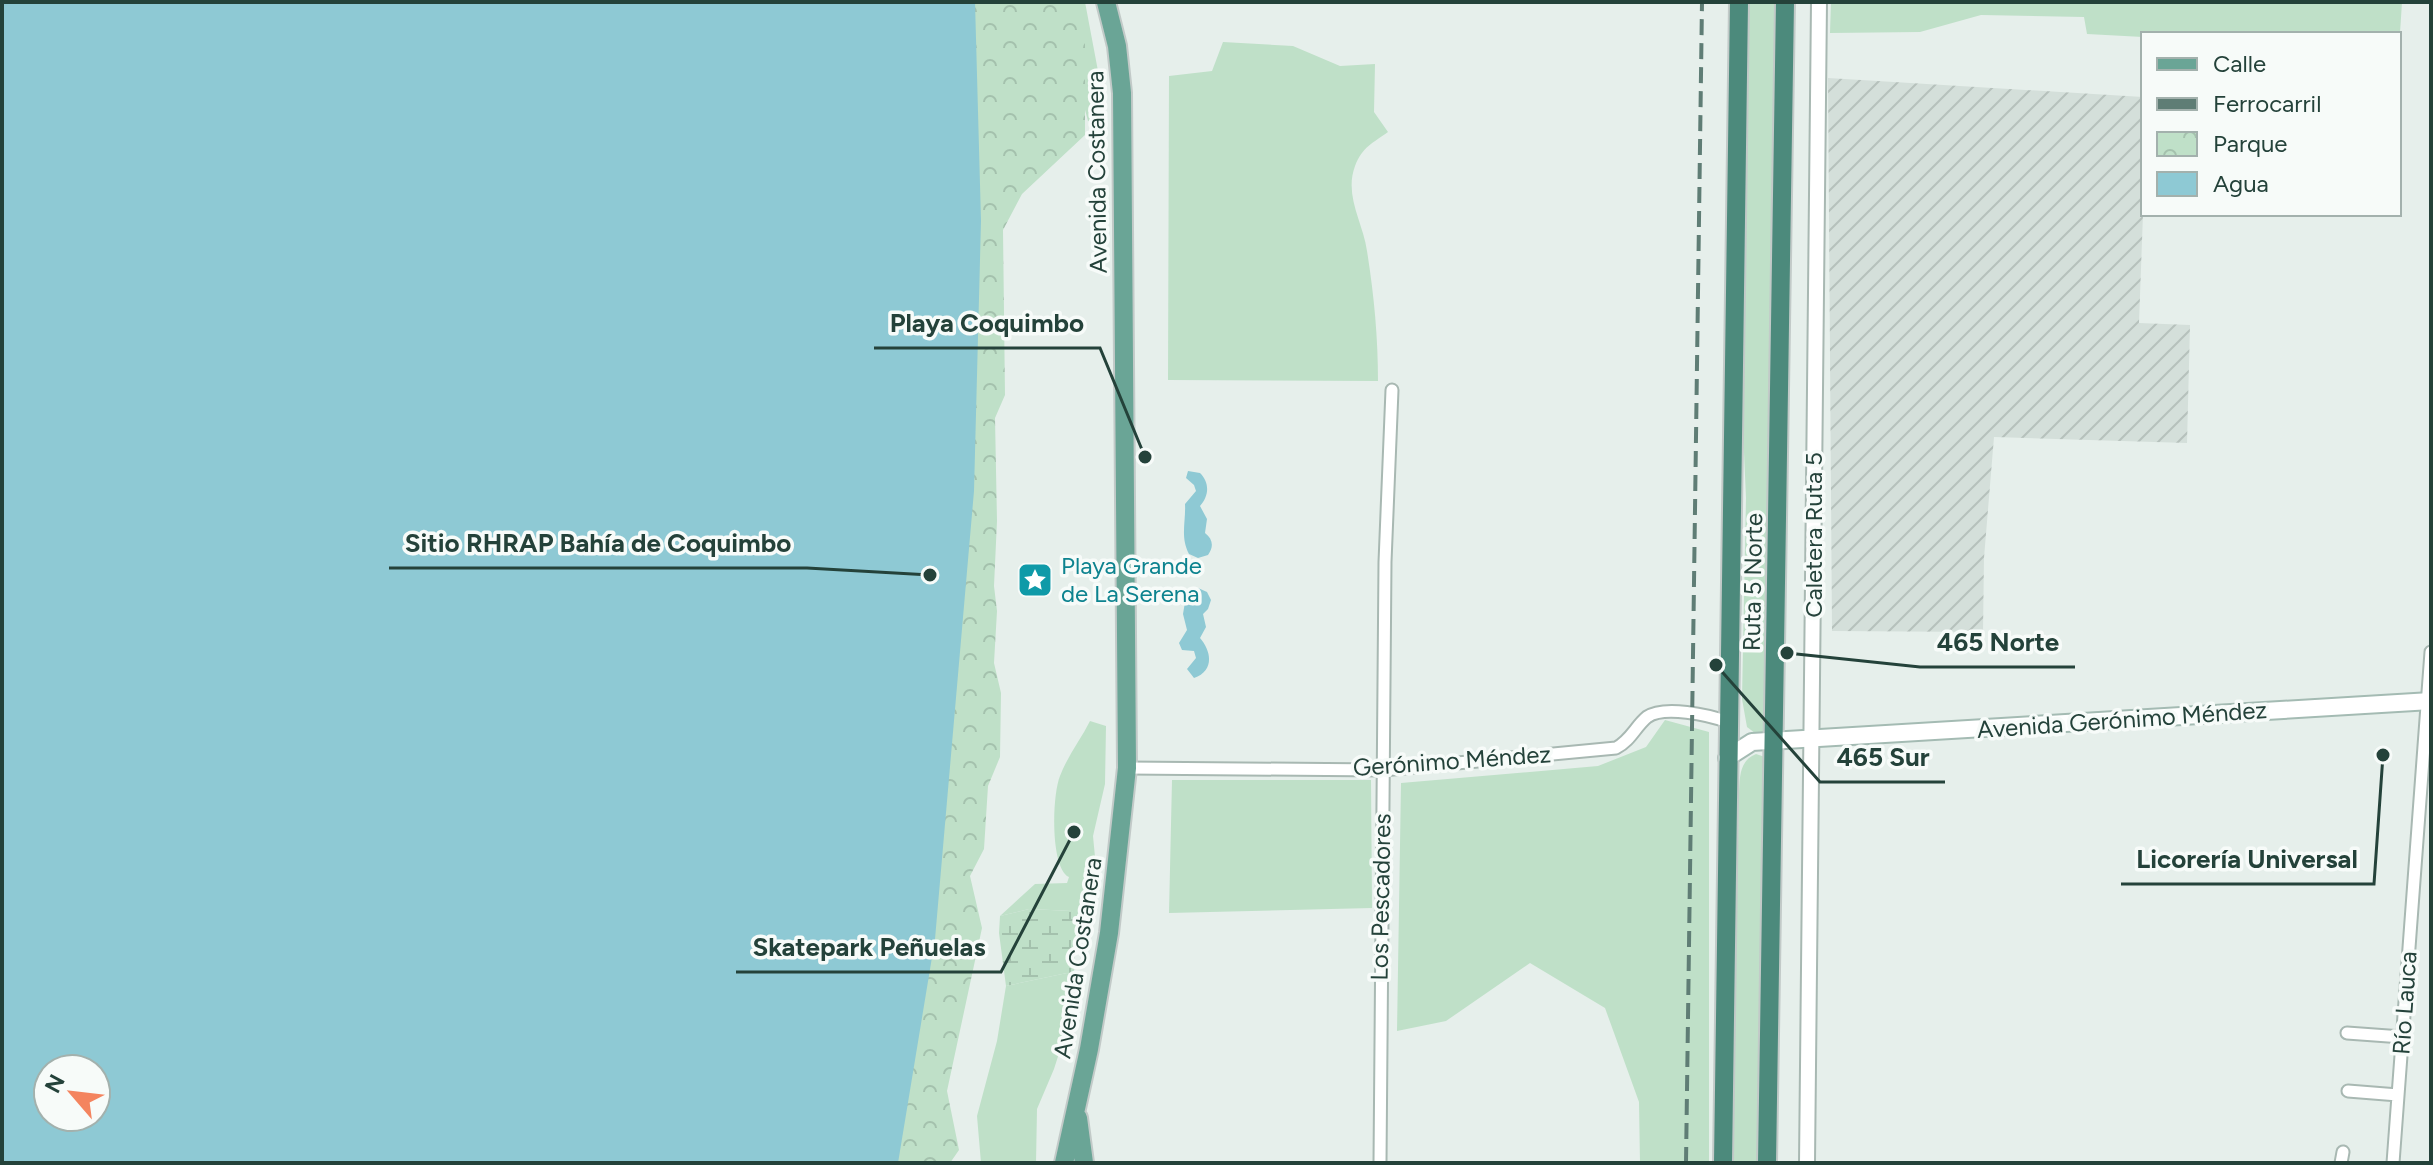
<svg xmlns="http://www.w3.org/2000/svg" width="2433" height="1165" viewBox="0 0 2433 1165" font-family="Figtree,sans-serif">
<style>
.industrial{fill:url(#industrial-furrows)}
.green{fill:#bfe0c8}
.wetland{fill:url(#wetland-marsh)}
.park{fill:url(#park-crowns)}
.water{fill:#8ec9d4;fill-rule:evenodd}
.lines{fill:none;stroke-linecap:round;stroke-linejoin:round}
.minor-casing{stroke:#a8b8b2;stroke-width:15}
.tertiary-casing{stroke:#a8b8b2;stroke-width:18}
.secondary-casing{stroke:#a4bbb3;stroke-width:20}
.primary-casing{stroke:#c2cac8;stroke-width:22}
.trunk-casing{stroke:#c2cac8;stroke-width:22}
.minor{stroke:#fff;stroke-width:11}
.tertiary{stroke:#fff;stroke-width:14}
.secondary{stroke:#fff;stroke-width:16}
.primary{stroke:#6aa596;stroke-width:18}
.trunk{stroke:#4c8a7c;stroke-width:18}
.rail{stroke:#5f7d75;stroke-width:4;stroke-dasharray:16 8;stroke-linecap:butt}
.labels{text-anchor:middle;stroke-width:7;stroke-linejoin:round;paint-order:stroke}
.street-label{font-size:24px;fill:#24423a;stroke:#f7fbf9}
.culture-label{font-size:24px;fill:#0d838f;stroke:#f7fbf9;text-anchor:start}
.leader{fill:none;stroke:#24423a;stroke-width:3}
.callout-dot{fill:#24423a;stroke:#f7fbf9;stroke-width:3}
.callout-label{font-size:26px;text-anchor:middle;font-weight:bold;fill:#24423a;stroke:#f7fbf9;stroke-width:7;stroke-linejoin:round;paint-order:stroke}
</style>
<defs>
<pattern id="industrial-furrows" width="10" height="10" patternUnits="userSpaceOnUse" patternTransform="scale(2)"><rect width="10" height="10" fill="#d4dfda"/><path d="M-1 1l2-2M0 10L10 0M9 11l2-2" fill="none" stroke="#b6c1bc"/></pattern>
<pattern id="wetland-marsh" width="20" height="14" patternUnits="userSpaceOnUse" patternTransform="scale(2)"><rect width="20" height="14" fill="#bfe0c8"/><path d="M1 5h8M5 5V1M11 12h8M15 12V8" fill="none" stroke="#a4c1ad"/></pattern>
<pattern id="park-crowns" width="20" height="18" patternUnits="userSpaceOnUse" patternTransform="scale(2)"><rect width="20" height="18" fill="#bfe0c8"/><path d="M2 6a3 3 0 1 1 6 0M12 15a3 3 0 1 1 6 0" fill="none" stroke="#a4c1ad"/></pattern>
</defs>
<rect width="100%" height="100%" fill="#e6efeb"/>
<path class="industrial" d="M1828,78L2143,97V214L2139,323L2190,325L2187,443L1994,437L1984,558L1983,632L1832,631Z"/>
<path class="green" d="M1056,2H1085L1098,71L1101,124L1088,121Z
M1749,2H1779L1766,734L1755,733L1747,727L1742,699L1746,498L1742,407Z
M1831,2H2402L2399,49V34H2143V37L2087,34L2084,17L1981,15L1920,32L1830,33Z
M1223,42L1293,46L1340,66L1375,64L1374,112L1388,132C1373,143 1362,147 1355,166C1344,196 1363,222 1367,251C1374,295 1378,337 1378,381L1168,380L1169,76L1212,71Z
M1665,720L1709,732V1163H1640L1639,1102L1605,1008L1530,963L1446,1021L1397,1031L1401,783L1598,766L1646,747Z
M1090,721L1106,726L1105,784L1093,836L1097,878L1088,918H1078L1072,911L1029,909L1000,916L1035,884L1067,883L1069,877C1050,868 1052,795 1060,776C1067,757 1081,739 1090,721Z
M1756,754L1765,757L1766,766L1758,1163H1732L1739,793C1740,777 1739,761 1756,754Z
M1172,780H1371L1372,908L1169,913Z
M1067,973L1074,974V1001L1069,1022L1054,1069L1037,1109L1036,1163H981L977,1116L997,1041L1006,986Z"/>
<path class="wetland" d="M1029,909L1072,911L1080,914L1079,918H1088L1075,952L1074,974L1067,973L1006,986L999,933L1000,916Z"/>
<path class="park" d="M875,2H1075L1085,31V135L1022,194L1003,230L1005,395L995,418L997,521L994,586L997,611L994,663L1001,693L1000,757L988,786L984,849L970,876L982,928L947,1091L959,1150L950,1163H808Z"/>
<path class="water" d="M2,2H975L981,221L974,491L935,939L898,1163H2ZM48,1069H96V1117H48Z
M1188,471L1200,473C1210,483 1209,496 1200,506L1207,519L1205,533C1213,539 1214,547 1208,555L1198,558L1189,554C1180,537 1186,522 1185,504L1196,491L1194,485L1186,478Z
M1198,588L1207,592L1211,600L1208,609L1203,614L1206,627L1200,638C1212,652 1214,671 1194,678L1187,669L1196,658L1194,651L1182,650L1179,643L1187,630L1183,614L1186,596Z"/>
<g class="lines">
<defs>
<path id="minor" d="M1127,768L1383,770L1616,748C1631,740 1635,727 1647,717C1664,705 1709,715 1728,722
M2347,1033L2402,1037
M2348,1091L2398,1095
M1380,1163L1385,562L1392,390
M2341,1163L2343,1152
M2393,1163L2431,652"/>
<path id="tertiary" d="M1807,1163L1819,2"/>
<path id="secondary" d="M1727,758L1752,742L2431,701"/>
<path id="primary" d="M1078,1118L1084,1163
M1064,1163L1089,1049L1109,933L1127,768L1122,93L1117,46L1106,2"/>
<path id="trunk" d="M1723,1163L1739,2
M1767,1163L1785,2"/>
</defs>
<use href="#minor" class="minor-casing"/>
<use href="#tertiary" class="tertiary-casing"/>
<use href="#secondary" class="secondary-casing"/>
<use href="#primary" class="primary-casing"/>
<use href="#trunk" class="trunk-casing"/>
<use href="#minor" class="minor"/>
<use href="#tertiary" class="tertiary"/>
<use href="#secondary" class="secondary"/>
<use href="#primary" class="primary"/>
<use href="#trunk" class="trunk"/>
<path class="rail" d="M1686,1163L1702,2"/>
</g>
<defs>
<symbol id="sight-square" viewBox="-11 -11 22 22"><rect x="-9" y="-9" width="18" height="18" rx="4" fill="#0f9aa8" stroke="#f7fbf9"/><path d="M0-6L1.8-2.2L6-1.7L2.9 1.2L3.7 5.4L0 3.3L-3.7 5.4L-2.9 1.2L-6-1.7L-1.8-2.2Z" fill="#fff"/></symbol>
</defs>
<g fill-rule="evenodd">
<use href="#sight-square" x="1015" y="560" width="40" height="40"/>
</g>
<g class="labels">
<g class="street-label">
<text transform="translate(1097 172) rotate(-91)" y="8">Avenida Costanera</text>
<text transform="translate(1814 535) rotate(-90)" y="8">Caletera Ruta 5</text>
<text transform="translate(1753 582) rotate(-89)" y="8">Ruta 5 Norte</text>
<text transform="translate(2122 720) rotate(-4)" y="8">Avenida Gerónimo Méndez</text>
<text transform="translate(1452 761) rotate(-4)" y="8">Gerónimo Méndez</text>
<text transform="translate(1381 897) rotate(-89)" y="8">Los Pescadores</text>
<text transform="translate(1078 958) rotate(-81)" y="8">Avenida Costanera</text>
<text transform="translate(2405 1003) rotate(-86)" y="8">Río Lauca</text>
</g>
<g class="culture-label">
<text x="1061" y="574">Playa Grande<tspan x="1061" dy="28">de La Serena</tspan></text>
</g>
</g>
<path class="leader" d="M1145 457L1100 348H874M930 575L807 568H389M1787 653L1920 667H2075M1716 665L1820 782H1945M2383 755L2374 884H2121M1074 832L1001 972H736"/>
<g class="callout-dot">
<circle cx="1145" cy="457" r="8"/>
<circle cx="930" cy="575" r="8"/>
<circle cx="1787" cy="653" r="8"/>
<circle cx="1716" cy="665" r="8"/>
<circle cx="2383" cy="755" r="8"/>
<circle cx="1074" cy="832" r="8"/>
</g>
<g class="callout-label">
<text x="987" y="332">Playa Coquimbo</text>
<text x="598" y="552">Sitio RHRAP Bahía de Coquimbo</text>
<text x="1998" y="651">465 Norte</text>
<text x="1883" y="766">465 Sur</text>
<text x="2247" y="868">Licorería Universal</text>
<text x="869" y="956">Skatepark Peñuelas</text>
</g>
<rect width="2433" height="1165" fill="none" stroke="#24423a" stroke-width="8"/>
<rect x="2141" y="32" width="260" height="184" fill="#f7fbf9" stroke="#a3b1ad" stroke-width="2"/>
<rect x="2157" y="58" width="40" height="12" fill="#6aa596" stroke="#a3b1ad" stroke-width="2"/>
<text x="2213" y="72" font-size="24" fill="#24423a">Calle</text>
<rect x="2157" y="98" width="40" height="12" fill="#5f7d75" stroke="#a3b1ad" stroke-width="2"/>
<text x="2213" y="112" font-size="24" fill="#24423a">Ferrocarril</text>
<rect x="2157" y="132" width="40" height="24" fill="url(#park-crowns)" stroke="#a3b1ad" stroke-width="2"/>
<text x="2213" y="152" font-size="24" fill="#24423a">Parque</text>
<rect x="2157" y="172" width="40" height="24" fill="#8ec9d4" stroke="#a3b1ad" stroke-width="2"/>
<text x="2213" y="192" font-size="24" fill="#24423a">Agua</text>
<g transform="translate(72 1093) rotate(298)"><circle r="38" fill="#f7fbf9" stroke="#a3b1ad" stroke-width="2"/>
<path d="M0-6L14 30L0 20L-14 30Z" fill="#f4845f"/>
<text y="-12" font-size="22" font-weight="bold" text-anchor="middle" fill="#24423a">N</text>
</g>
</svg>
